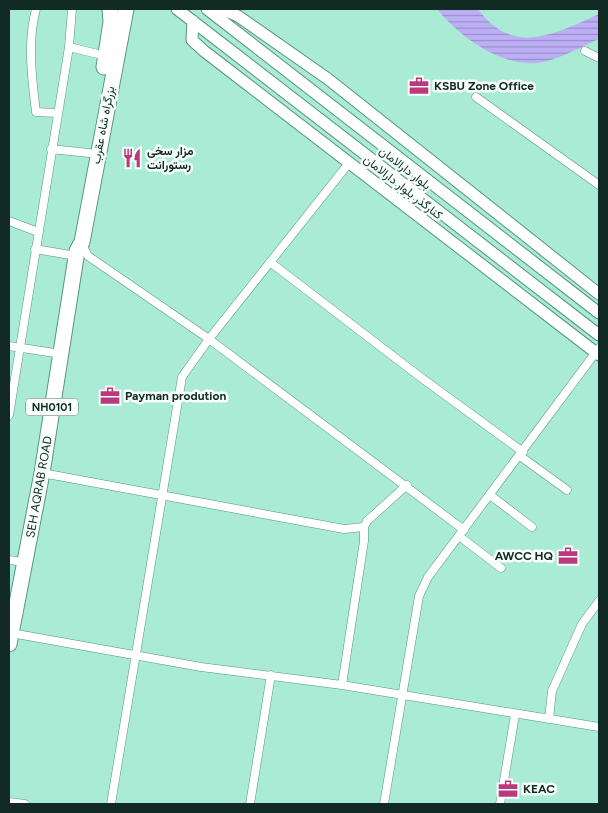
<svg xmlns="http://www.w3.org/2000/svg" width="608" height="813" viewBox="0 0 608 813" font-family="Figtree,Vazirmatn,sans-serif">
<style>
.water{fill:url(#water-rules)}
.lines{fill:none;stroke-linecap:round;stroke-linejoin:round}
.street-casing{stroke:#559481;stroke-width:9}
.secondary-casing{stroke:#559481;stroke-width:13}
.highway-casing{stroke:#559481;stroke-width:17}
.street{stroke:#fff;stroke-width:8}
.secondary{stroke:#fff;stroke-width:11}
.highway{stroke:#fff;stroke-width:15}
.labels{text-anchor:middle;stroke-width:5;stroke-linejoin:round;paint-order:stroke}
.shield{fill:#f7fefb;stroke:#566a64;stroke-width:1}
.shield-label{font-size:11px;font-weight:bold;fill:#112b24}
.poi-label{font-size:12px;font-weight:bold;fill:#112b24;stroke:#f7fefb;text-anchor:start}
.street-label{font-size:12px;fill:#112b24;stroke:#f7fefb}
</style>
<defs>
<pattern id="water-rules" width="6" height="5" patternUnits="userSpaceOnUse" patternTransform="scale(1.25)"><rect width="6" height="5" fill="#bdaff6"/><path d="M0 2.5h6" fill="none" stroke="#988fc7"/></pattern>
</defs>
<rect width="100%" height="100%" fill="#aaebd6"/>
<path class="water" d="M437,9H478C513,57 555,34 599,14V39C581,47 562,58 543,62C504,70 460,37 437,9Z"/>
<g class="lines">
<defs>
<path id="street" d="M36,9C27,42 32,79 36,112L57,113
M69,47L106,56
M585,51L599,58
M476,97L599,185
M51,149L89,153
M9,221L38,232
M81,242L88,256L209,339L464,530
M35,249L76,256
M270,262L419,376L523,452
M9,346L61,354
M9,415L69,47L72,9
M520,456L567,490
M42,473L344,529L364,527
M490,495L532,527
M459,536L501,568
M9,560L25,562
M11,633L201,667L342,685L599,727
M342,685L364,541V527L367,521L407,485
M549,719L552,691L582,624L599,601
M9,802L25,804
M111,804L182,377L209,339L349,163
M250,804L271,675
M384,804L419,596L428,577L599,348
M500,804L515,715"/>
<path id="secondary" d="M177,9L599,335
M207,9L599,313
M209,9L226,11L238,16L328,79L599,294
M193,21L192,40L204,51L599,355"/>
<path id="highway" d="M104,67L111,22L110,9
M9,644L42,473L77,251L82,242L126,9"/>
</defs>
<use href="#street" class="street-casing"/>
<use href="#secondary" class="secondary-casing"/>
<use href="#highway" class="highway-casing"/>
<use href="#street" class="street"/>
<use href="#secondary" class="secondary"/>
<use href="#highway" class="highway"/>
</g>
<defs>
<symbol id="office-bare" viewBox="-9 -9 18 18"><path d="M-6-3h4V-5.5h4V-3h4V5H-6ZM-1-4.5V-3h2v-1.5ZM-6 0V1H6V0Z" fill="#bc387d" stroke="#f7fefb" stroke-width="2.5" paint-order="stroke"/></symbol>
<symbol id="restaurant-bare" viewBox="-9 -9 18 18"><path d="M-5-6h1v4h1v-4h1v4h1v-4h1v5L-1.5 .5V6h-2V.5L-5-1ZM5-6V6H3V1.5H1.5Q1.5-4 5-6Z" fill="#bc387d" stroke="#f7fefb" stroke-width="2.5" paint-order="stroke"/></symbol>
</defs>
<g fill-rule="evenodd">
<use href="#office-bare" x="405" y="72" width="28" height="28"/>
<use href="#restaurant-bare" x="118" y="144" width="28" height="28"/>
<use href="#office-bare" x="96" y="382" width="28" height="28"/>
<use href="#office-bare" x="554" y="542" width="28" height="28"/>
<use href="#office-bare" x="494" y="775" width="28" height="28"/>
</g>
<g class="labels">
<rect class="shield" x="26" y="398.5" width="52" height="17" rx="4"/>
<g class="shield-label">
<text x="52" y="411">NH0101</text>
</g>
<g class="poi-label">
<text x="434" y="90">KSBU Zone Office</text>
<text x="147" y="155">مزار سخی<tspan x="147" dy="14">رستورانت</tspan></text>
<text x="125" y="400">Payman prodution</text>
<text x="553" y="560" text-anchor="end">AWCC HQ</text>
<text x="523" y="793">KEAC</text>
</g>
<g class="street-label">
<text transform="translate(103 125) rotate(-79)" y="4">بزرگراه شاه عقرب</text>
<text transform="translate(405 168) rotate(38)" y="4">بلوار دارالامان</text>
<text transform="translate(403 187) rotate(38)" y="4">کنارگذر بلوار دارالامان</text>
<text transform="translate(39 487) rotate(-80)" y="4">SEH AQRAB ROAD</text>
</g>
</g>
<rect width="608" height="813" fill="none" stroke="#112b24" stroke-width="20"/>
</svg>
